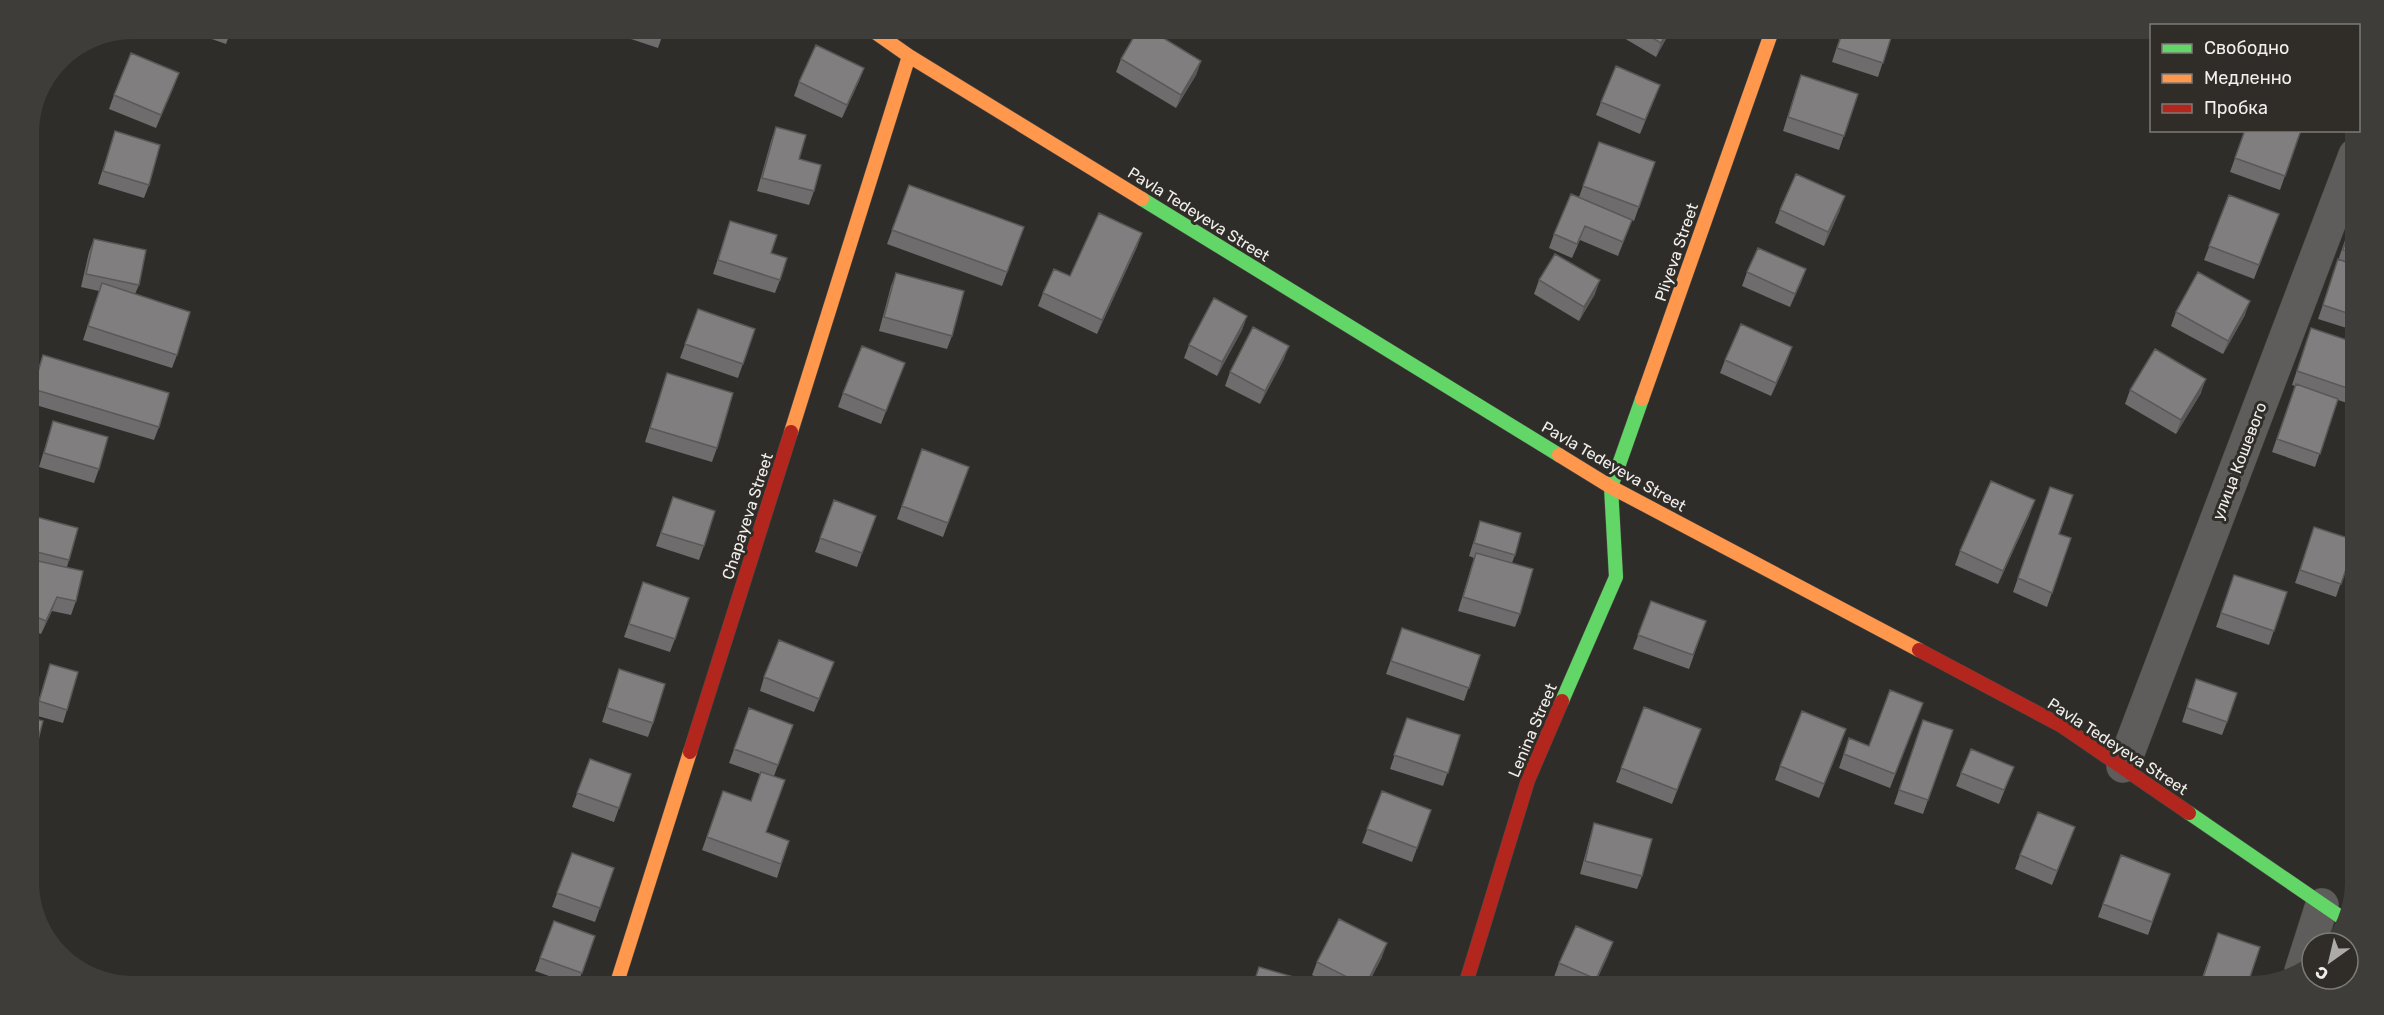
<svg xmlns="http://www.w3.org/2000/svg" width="2384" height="1015" viewBox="0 0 2384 1015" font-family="Rubik,sans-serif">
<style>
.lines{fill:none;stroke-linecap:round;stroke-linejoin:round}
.street-casing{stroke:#4b4946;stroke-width:34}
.fast-casing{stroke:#4b4946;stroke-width:15}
.slow-casing{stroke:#4b4946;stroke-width:15}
.jam-casing{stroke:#4b4946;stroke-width:15}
.street{stroke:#5e5d5b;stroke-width:33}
.fast{stroke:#63d668;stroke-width:14}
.slow{stroke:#ff974d;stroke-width:14}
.jam{stroke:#b3261e;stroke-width:14}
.wall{fill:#6e6c6c}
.shaded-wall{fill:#5a5858}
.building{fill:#807e7e;stroke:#5a5858;stroke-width:1.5}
.labels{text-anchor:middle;stroke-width:6;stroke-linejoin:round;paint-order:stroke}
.street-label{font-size:16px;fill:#f1efec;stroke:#302d29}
</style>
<rect width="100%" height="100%" fill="#2f2d2a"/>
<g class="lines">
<defs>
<path id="street" d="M2123,766L2355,155
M2301,971L2322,905"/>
<path id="fast" d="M1142,199L1559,455
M1562,701L1616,577L1611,487L1642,399
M2189,813L2348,922"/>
<path id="slow" d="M869,28L909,56L1142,199
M1642,399L1773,28
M791,432L909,56
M1559,455L1611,487L1919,650
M616,986L690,752"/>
<path id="jam" d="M1919,650L2062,726L2189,813
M690,752L791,432
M1465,986L1528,780L1562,701"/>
</defs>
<use href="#street" class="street-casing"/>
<use href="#fast" class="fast-casing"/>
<use href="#slow" class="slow-casing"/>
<use href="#jam" class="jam-casing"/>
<use href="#street" class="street"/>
<use href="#fast" class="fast"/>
<use href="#slow" class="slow"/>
<use href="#jam" class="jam"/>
</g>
<path class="wall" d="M180,28H232L226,44Z
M634,28H665L658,48L631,39Z
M1607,28H1672L1656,57Z
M1843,28H1894L1878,77L1832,62Z
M1121,59L1201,61L1196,75L1176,108L1116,72Z
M864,68L859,81L842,118L794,96L799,82Z
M179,73L156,128L109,109L114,95Z
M1660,85L1640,134L1596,115L1601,102Z
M1796,89L1858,94L1839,150L1783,131Z
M776,127L799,159L814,191L809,205L757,191L771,141Z
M2245,130H2301L2280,190L2230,172Z
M115,131L149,185L144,198L98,184Z
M1599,142L1655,162L1634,221L1632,220L1618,256L1580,240L1572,258L1549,248L1554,234L1579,197Z
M909,185L1024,227L1002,286L887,244Z
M2229,195L2279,214L2254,279L2204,260Z
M1780,210H1840L1824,246L1775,223Z
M2354,214L2353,330L2318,319Z
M730,221L771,253L780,280L775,293L713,274Z
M1142,233L1137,247L1097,334L1038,306L1043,293Z
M94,239L139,285L135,294L177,355L172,368L83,340L99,291L81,287L89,252Z
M1806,269L1790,307L1742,286L1747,272Z
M896,273L952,336L947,349L879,331L891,286Z
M1539,280L1595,294L1579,321L1534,294Z
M698,309L755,329L738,378L680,358Z
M2176,312L2245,315L2223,354L2171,326Z
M1247,316L1242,330L1217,376L1184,358L1189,345Z
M2311,328L2353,342V405L2338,400L2315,467L2272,452L2295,386L2292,385Z
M43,355L159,427L154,440L29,403V399Z
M1284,359L1260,404L1225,386L1230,372Z
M1725,360L1787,361L1771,396L1720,373Z
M905,363L881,424L838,407L843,393Z
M667,373L717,448L712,462L645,442Z
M2130,390L2201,393L2176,434L2125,404Z
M53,421L99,469L94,483L39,467Z
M922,449L969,467L943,537L897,519Z
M2050,487L2059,534L2071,538L2047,607L2013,592Z
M673,497L704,546L699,560L656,546Z
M834,500L876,516L857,567L815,552Z
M2030,514L1998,584L1955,565L1960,551Z
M29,515L69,560L67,567L76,601L71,615L52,611L41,634L29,630Z
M1480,521L1515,555L1512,563L1520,614L1515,627L1458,611L1474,558L1469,556Z
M2314,527L2351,554L2336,597L2295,583Z
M2234,575L2287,592L2269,645L2216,627Z
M643,582L675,639L670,652L624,637Z
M1651,601L1706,621L1689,669L1633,649Z
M1402,628L1480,655L1464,701L1386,674Z
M834,662L814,712L760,691L764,677Z
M50,664L67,710L63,723L34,715Z
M619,669L653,723L648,737L602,722Z
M2196,679L2227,722L2222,735L2182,722Z
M1923,703L1890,788L1839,768L1849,738L1869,746Z
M1644,707L1701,729L1672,804L1616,782Z
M749,708L793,725L774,776L766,832L789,841L777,878L702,850L723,791L751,801L760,774L729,763Z
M29,717L34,755L29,768Z
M1407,718L1460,735L1443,786L1390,769Z
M1923,720L1953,730L1923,814L1894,804Z
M1841,743L1819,798L1775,780L1780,766Z
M590,759L631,774L614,822L572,807Z
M2014,767L1999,804L1956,786L1961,773Z
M1382,791L1431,810L1412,862L1362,843Z
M1594,823L1642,876L1637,889L1580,874L1590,837Z
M2075,827L2052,885L2015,869L2020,855Z
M572,853L614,868L595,922L552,907Z
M2121,855L2170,874L2148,935L2098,917Z
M554,921L595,936L577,986L535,971Z
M2218,933L2247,986H2199Z
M1613,942L1594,986H1577L1554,977L1559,963Z
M1382,957L1367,986H1334L1312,975L1317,962Z"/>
<path class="shaded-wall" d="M1669,28H1672L1656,57L1661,43Z
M1201,61L1196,75L1176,108L1181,95Z
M864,68L859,81L842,118L847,105Z
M179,73L174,87L156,128L161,115Z
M1660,85L1655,98L1640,134L1645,120Z
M1845,196L1840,210L1824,246L1828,232Z
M1142,233L1137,247L1097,334L1102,320Z
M1806,269L1801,283L1790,307L1795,294Z
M1600,280L1595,294L1579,321L1584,307Z
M2250,301L2245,315L2223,354L2228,341Z
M1247,316L1242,330L1217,376L1222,362Z
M1289,346L1284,359L1260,404L1265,391Z
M1792,347L1787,361L1771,396L1776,383Z
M2206,379L2201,393L2176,434L2181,420Z
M2035,500L2030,514L1998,584L2003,571Z
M57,597L52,611L41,634L46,621Z
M2075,827L2070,841L2052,885L2057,871Z
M1613,942L1608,956L1594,986L1596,979Z
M1387,943L1382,957L1367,986H1365Z"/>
<path class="building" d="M645,28H665L662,35Z
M1139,28H1147L1201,61L1181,95L1121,59Z
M1635,28H1669L1661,43Z
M1844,28H1894L1883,63L1837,48Z
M816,45L864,68L847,105L799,82Z
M131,53L179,73L161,115L114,95Z
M1616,66L1660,85L1645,120L1601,102Z
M1801,75L1858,94L1844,136L1788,117Z
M776,127L806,135L799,159L821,165L814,191L762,178Z
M2245,130H2301L2285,176L2235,158Z
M115,131L160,145L149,185L103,171Z
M1599,142L1655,162L1639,207L1583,186Z
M1796,174L1845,196L1828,232L1780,210Z
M909,185L1024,227L1007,272L892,230Z
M1571,194L1632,220L1623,242L1585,226L1577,244L1554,234Z
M2229,195L2279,214L2259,265L2209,246Z
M1099,213L1142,233L1102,320L1043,293L1054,269L1070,276Z
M2354,215V253L2343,250Z
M730,221L777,235L771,253L787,258L780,280L718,260Z
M94,239L146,250L139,285L86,274Z
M1758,248L1806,269L1795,294L1747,272Z
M1555,254L1600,280L1584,307L1539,280Z
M2338,259L2354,265L2353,315L2323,305Z
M2198,272L2250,301L2228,341L2176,312Z
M896,273L964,291L952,336L884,317Z
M102,283L190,312L177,355L88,326Z
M1214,298L1247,316L1222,362L1189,345Z
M698,309L755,329L743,364L685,344Z
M1741,324L1792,347L1776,383L1725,360Z
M1253,327L1289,346L1265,391L1230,372Z
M2311,328L2353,342V390L2297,371Z
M862,346L905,363L886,411L843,393Z
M2155,349L2206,379L2181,420L2130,390Z
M43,355L169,393L159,427L33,389Z
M667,373L733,393L717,448L650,428Z
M2296,384L2338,399L2320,454L2277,439Z
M53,421L108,437L99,469L44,453Z
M922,449L969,467L948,523L902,506Z
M1991,481L2035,500L2003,571L1960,551Z
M2050,487L2073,495L2059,534L2071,538L2052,593L2018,578Z
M673,497L715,511L704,546L661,533Z
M834,500L876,516L862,553L820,538Z
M29,515L78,528L69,560L29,550Z
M1480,521L1521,533L1515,555L1474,543Z
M2314,527L2351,539V554L2341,584L2300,570Z
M1476,553L1533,569L1520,614L1463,597Z
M29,559L83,571L76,601L57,597L46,621L29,614Z
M2234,575L2287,592L2274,631L2221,613Z
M643,582L689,598L675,639L629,624Z
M1651,601L1706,621L1693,655L1638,635Z
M1402,628L1480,655L1469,688L1391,661Z
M779,640L834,662L819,699L764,677Z
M50,664L78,672L67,710L39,701Z
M619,669L665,684L653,723L607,708Z
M2196,679L2237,693L2227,722L2187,708Z
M1890,690L1923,703L1895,774L1844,754L1849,738L1869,746Z
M1644,707L1701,729L1677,790L1621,768Z
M749,708L793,725L778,765L734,749Z
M1802,711L1846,729L1824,784L1780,766Z
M29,717L43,721L34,755L29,753Z
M1407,718L1460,735L1448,773L1394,755Z
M1923,720L1953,730L1928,800L1899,790Z
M1971,749L2014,767L2004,790L1961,773Z
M590,759L631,774L619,808L577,793Z
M29,769L33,770L29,785Z
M761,772L785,780L766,832L789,841L781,864L707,837L723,791L751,801Z
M1382,791L1431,810L1417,848L1367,829Z
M2038,812L2075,827L2057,871L2020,855Z
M1594,823L1652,839L1642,876L1585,861Z
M572,853L614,868L600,908L557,893Z
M2121,855L2170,874L2152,922L2103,904Z
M1339,919L1387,943L1365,986L1317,962Z
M554,921L595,936L582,973L540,958Z
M1576,926L1613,942L1596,979L1559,963Z
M2218,933L2260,947L2247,986H2231L2203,978Z
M1259,967L1311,982L1310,986H1253Z"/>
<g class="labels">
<g class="street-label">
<text transform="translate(1199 214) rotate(32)" y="6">Pavla Tedeyeva Street</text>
<text transform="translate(1676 252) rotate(-71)" y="6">Pliyeva Street</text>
<text transform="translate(2239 461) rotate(-69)" y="6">улица Кошевого</text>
<text transform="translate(1614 466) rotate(30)" y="6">Pavla Tedeyeva Street</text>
<text transform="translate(747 516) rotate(-72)" y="6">Chapayeva Street</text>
<text transform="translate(1532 730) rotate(-67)" y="6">Lenina Street</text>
<text transform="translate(2118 746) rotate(33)" y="6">Pavla Tedeyeva Street</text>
</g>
</g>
<path d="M0 0H2384V1015H0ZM133 39H2251A94 94 0 0 1 2345 133V882A94 94 0 0 1 2251 976H133A94 94 0 0 1 39 882V133A94 94 0 0 1 133 39Z" fill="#3f3d39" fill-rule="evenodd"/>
<rect x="2150" y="24" width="210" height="108" fill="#302d29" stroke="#7d7b77" stroke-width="1.5"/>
<rect x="2162" y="44" width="30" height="9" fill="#63d668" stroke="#7d7b77" stroke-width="1.5"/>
<text x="2204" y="54" font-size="18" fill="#f1efec">Свободно</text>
<rect x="2162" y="74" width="30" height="9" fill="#ff974d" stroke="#7d7b77" stroke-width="1.5"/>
<text x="2204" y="84" font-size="18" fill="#f1efec">Медленно</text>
<rect x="2162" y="104" width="30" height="9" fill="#b3261e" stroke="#7d7b77" stroke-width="1.5"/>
<text x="2204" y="114" font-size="18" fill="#f1efec">Пробка</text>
<g transform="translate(2330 961) rotate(214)"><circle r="28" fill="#302d29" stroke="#7d7b77" stroke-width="1.5"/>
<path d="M0-4.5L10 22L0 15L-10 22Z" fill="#adaba8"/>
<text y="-9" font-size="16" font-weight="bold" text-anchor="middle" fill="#f1efec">С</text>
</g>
</svg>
